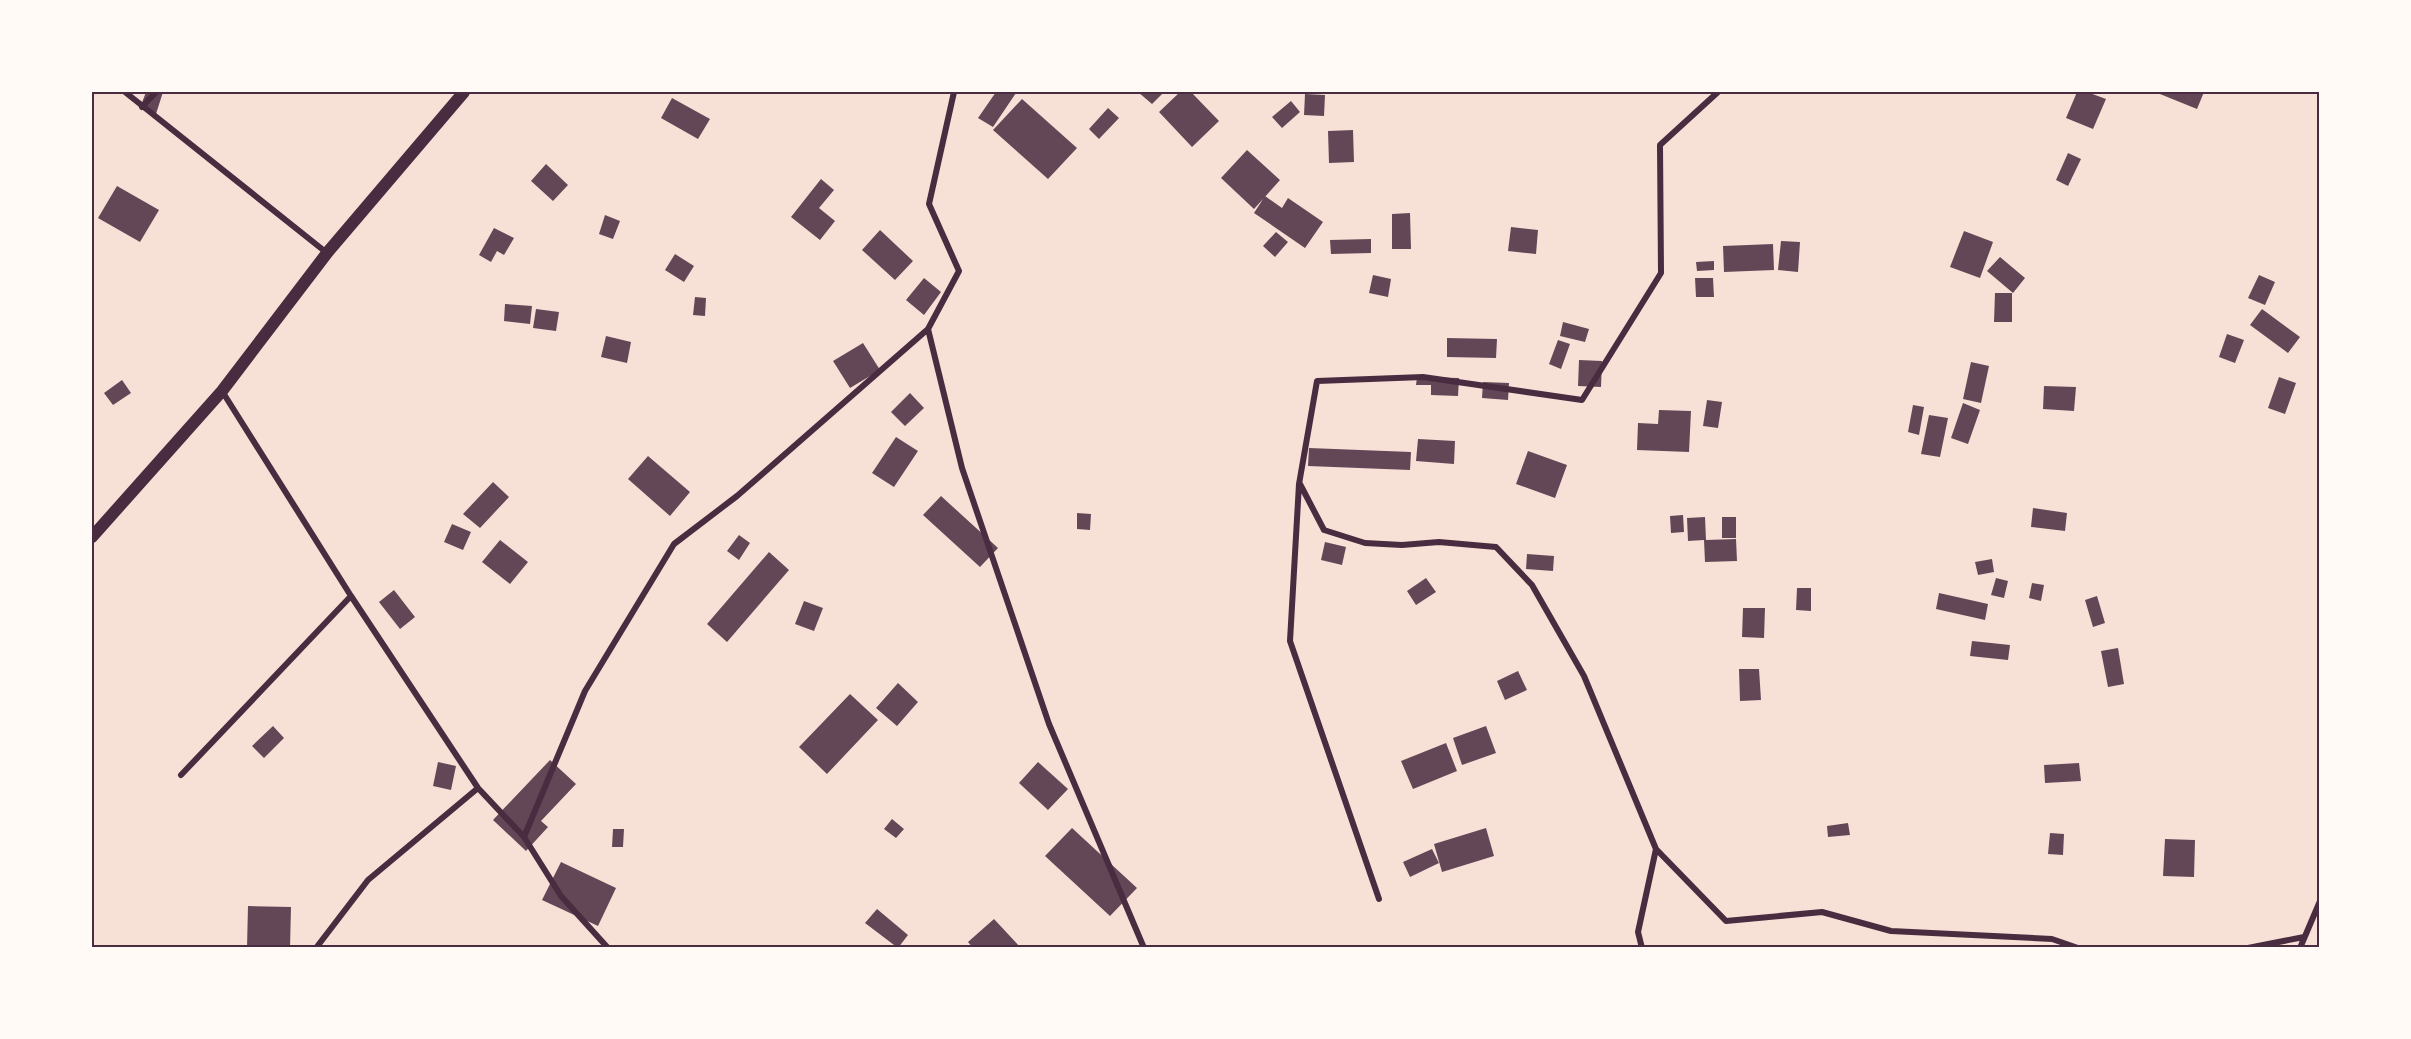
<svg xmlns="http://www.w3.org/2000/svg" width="2411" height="1039" viewBox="0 0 2411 1039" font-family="Commissioner,sans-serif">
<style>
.building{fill:#644757}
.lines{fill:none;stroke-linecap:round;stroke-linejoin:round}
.minor{stroke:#4a2c40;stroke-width:6}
.secondary{stroke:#4a2c40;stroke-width:12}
.neatline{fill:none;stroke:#4a2c40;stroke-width:2}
</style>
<rect width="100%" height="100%" fill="#f7e1d7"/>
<path class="building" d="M146,92H163L156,114L140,108Z
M996,92L1016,93L993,127L978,118Z
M1138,92H1164L1152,104Z
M1180,92H1191L1219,121L1192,147L1159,112Z
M2077,92H2087L2106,99L2093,129L2066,118Z
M2155,92H2204L2197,109Z
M1305,94L1325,95L1324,116L1304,115Z
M672,98L710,119L698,139L661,118Z
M1022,99L1077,148L1048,179L993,130Z
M1291,101L1300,112L1282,128L1272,117Z
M1108,108L1119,118L1099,139L1089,129Z
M1353,130L1354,162L1329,163L1328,131Z
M1247,150L1280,180L1254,209L1221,178Z
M2068,153L2081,159L2068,186L2056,180Z
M546,164L568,185L553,201L531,181Z
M821,179L834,190L819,208L835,221L820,240L791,217Z
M117,186L159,210L140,242L98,218Z
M1265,196L1282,208L1288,198L1323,222L1305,248L1254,213Z
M1410,213L1411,249H1392V214Z
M605,215L620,221L613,239L599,234Z
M1511,227L1538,230L1536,254L1508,251Z
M494,228L514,238L504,255L497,251L491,262L479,255Z
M880,230L913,261L895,280L862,250Z
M1964,231L1993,242L1980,278L1950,267Z
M1276,232L1288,242L1275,257L1263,246Z
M1371,239V253L1331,254L1330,240Z
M1781,241L1800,242L1798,272L1778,270Z
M1773,244L1774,270L1724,272L1723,246Z
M675,254L694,266L684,282L665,270Z
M2000,257L2025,278L2013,293L1987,271Z
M1714,261V270L1697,271L1696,262Z
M1373,275L1391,279L1388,297L1369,293Z
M2259,275L2275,282L2265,305L2248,298Z
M924,278L941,292L924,315L906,300Z
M1695,278H1713L1714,297H1696Z
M1995,293H2012V322H1994Z
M695,297L706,298L705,316L693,315Z
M505,304L532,306L530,324L504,321Z
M536,309L559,312L556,331L533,328Z
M2262,309L2300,337L2288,353L2250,325Z
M1563,322L1589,329L1585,342L1560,336Z
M2227,334L2244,340L2235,363L2219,357Z
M606,336L631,342L627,363L601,357Z
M1447,338L1497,339L1496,358L1447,357Z
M1558,340L1570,344L1561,369L1549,364Z
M863,343L880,370L850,388L833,361Z
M1579,360L1602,361L1601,387L1578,386Z
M1971,362L1989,366L1981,403L1963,399Z
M1417,377L1459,378L1458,396L1431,395V385H1416Z
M2279,377L2296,383L2285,414L2268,408Z
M122,380L131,393L113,405L104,393Z
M1483,382L1509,383L1508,400L1482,398Z
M2044,386L2076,387L2074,411L2043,409Z
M910,393L924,408L905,426L891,412Z
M1707,400L1722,402L1718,428L1703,426Z
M1963,403L1980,410L1968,444L1951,438Z
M1913,405L1924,407L1919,435L1908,432Z
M1659,410L1691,411L1689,452L1637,450L1638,423L1658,424Z
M1929,415L1948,418L1940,457L1921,454Z
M896,437L918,451L894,487L872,473Z
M1418,439L1455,441L1454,464L1416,461Z
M1309,448L1411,452L1410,470L1308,466Z
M1528,451L1567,465L1555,498L1516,484Z
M648,456L690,492L670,516L628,479Z
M493,482L509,497L480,528L463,514Z
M941,496L998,548L980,567L923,515Z
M2033,508L2067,513L2065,531L2031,527Z
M1077,513L1091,514L1090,530L1077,529Z
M1683,515L1684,532L1671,533L1670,516Z
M1705,517L1706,540L1736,539L1737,561L1705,562L1704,540L1688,541L1687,518Z
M1722,517H1736V538H1722Z
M452,524L471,532L463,550L444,542Z
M739,535L750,543L739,560L727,551Z
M500,540L528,562L510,584L482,562Z
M1325,542L1346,547L1342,565L1321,560Z
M769,552L789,570L727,642L707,624Z
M1527,554L1554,556L1553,571L1526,569Z
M1992,559L1994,572L1978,575L1975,562Z
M1426,578L1436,592L1416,605L1407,591Z
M1996,578L2008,581L2004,598L1991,595Z
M2032,583L2044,585L2041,601L2029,598Z
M1797,588H1811V611L1796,610Z
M394,590L415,617L400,629L379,602Z
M1939,593L1988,604L1985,620L1936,609Z
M2097,596L2105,623L2093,627L2085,600Z
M804,601L823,608L814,631L795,624Z
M1743,608H1765L1764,638L1742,637Z
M1972,641L2010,645L2008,660L1970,656Z
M2118,648L2124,684L2108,687L2101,651Z
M1739,669H1759L1761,700L1740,701Z
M1518,671L1527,690L1505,700L1497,681Z
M898,683L918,702L897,726L876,708Z
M850,694L878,720L827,774L799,747Z
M273,726L284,738L264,758L252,746Z
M1486,726L1496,753L1462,765L1453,738Z
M1446,743L1457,771L1413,789L1401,761Z
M550,760L576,784L541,821L548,827L526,851L493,820Z
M438,762L456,766L451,790L433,786Z
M1038,762L1068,789L1048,810L1019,783Z
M2079,763L2081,781L2045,783L2044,765Z
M892,819L904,829L896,838L884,829Z
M1848,823L1850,835L1828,837L1827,826Z
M1072,828L1137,888L1110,916L1045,856Z
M1486,828L1494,856L1442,872L1434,844Z
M613,829H624L623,847H612Z
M2050,833L2064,834L2063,855L2048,854Z
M2165,839L2195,840L2194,877L2163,876Z
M1432,849L1439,863L1410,877L1403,862Z
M561,862L616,888L598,926L542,900Z
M248,906L291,907L290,948H247Z
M877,909L908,935L898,948L865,923Z
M994,919L1021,948H973L968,942Z"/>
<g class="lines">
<path class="minor" d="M125,92L327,253
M142,107L156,92
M928,329L962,468L1049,724L1144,948
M222,391L351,596L478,788L524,837L561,896L608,948
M1300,484L1324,530L1365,543L1402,545L1439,542L1496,547L1532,585L1584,676L1656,849L1726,921L1822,912L1891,931L2052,939L2078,948
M181,775L351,596
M524,837L585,691L674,544L737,496L928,329L959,271L929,204L954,92
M1379,899L1290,641L1299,484L1317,381L1423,377L1582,400L1661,273L1660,145L1718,92
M316,948L368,880L478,788
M1642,948L1638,932L1656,849
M2248,948L2304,937
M2300,948L2320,901"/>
<path class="secondary" d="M92,537L222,391L327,253L464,92"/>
</g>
<rect width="2411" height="1039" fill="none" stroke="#fffaf5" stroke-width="186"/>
<rect x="93" y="93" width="2225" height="853" class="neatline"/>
</svg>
